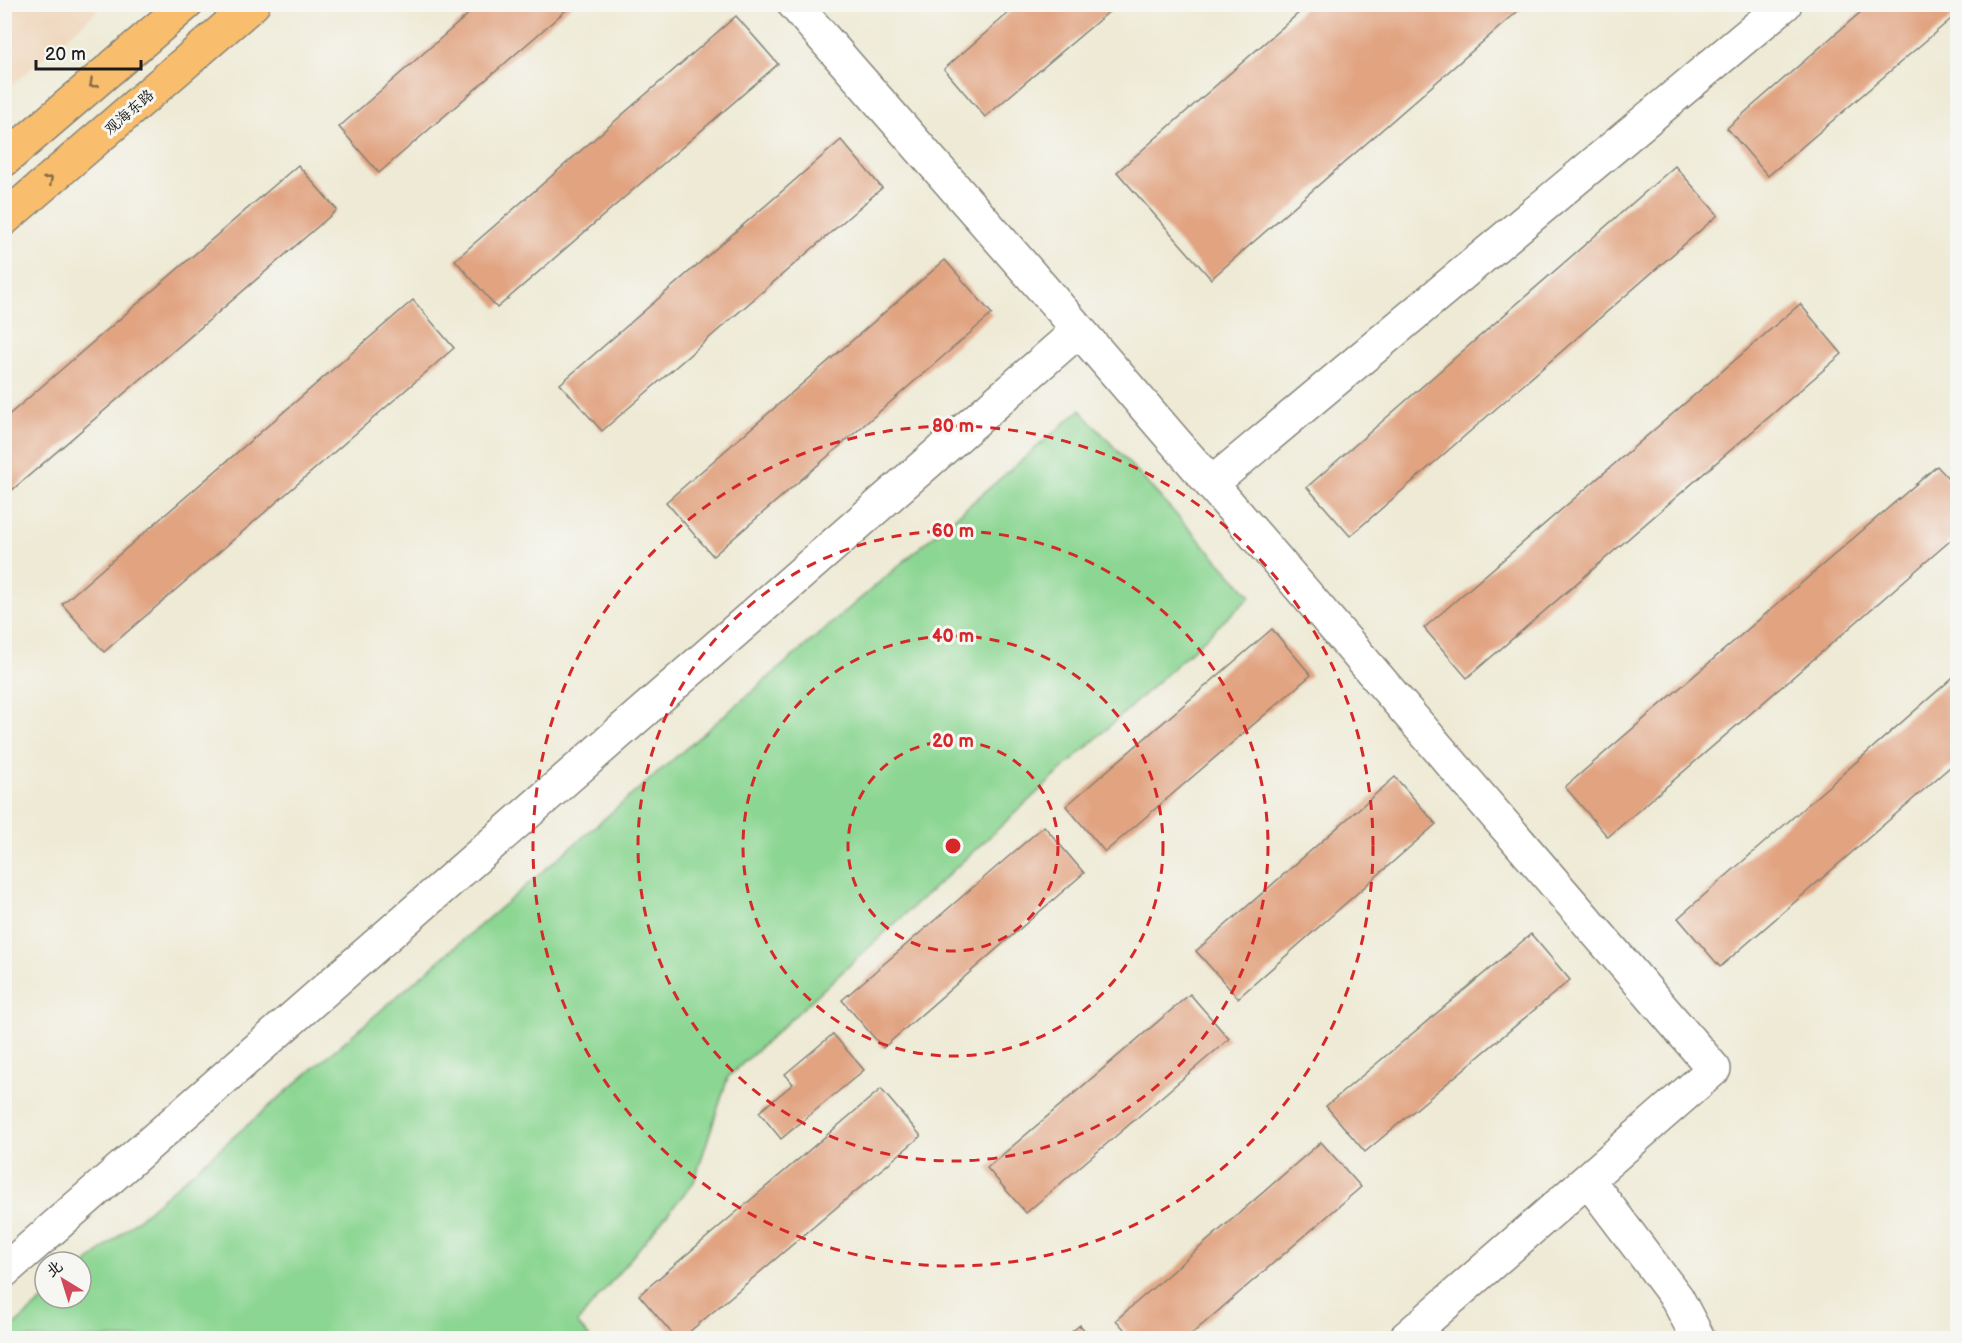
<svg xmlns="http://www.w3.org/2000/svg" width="1962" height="1343" viewBox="0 0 1962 1343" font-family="'Balsamiq Sans','LXGW WenKai TC',sans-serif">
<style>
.built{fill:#efd6bb}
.green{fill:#8bd692;stroke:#547957;stroke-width:1.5}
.building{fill:#e1a380}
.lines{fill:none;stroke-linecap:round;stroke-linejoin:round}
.minor-casing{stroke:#858378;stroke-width:36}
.major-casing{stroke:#858378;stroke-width:36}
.minor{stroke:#fff;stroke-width:33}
.major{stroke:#f9be6d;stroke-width:33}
.oneway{stroke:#8a6d44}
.ring{fill:none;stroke:#d62828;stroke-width:3;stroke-dasharray:10 8}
.labels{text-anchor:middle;stroke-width:6;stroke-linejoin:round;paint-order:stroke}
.street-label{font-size:15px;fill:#1c1c1c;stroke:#f6f6f2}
.centre{fill:#d62828;stroke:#f6f6f2;stroke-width:3}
.ring-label{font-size:18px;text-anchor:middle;font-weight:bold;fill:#d62828;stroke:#f6f6f2;stroke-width:6;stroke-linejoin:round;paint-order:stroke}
</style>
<rect width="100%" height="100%" fill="#f6f6f2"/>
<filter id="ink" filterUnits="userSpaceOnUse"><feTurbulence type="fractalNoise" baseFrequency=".0167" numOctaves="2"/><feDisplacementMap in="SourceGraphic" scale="12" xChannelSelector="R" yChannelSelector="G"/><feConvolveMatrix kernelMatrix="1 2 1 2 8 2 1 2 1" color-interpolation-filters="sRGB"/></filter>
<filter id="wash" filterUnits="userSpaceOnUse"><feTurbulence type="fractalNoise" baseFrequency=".008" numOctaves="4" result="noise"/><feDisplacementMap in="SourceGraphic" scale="24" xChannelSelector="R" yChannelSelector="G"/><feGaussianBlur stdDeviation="1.35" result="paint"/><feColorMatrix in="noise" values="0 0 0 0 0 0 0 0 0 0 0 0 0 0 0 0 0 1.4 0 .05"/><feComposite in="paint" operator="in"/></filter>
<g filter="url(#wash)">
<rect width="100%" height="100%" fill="#eeead5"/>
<path class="built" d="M5,4H104V5L5,91Z"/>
<path class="green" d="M1080,410L1251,596L728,1077L694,1182L577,1323L590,1338H5V1333L46,1298H81V1268Z"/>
<g id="blocks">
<path class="building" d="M480,4H573L379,173L339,127Z
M1019,4H1118L985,117L944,69Z
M1309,4H1526L1211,279L1117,172Z
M1870,4H1958V13L1768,176L1727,128Z
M736,16L778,64L497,308L455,260Z
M841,140L882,188L602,431L560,384Z
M298,165L337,210L4,497V419Z
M1675,166L1718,215L1350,536L1307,487Z
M945,260L992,314L713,556L666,502Z
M413,300L454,348L104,652L62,604Z
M1800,304L1842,354L1467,678L1424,628Z
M1937,466L1958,489V534L1608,837L1565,787Z
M1272,629L1311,675L1105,852L1066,806Z
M1958,673V760L1720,967L1678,918Z
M1395,777L1436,824L1238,998L1196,951Z
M1044,826L1084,873L883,1048L842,1000Z
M1531,934L1570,980L1365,1152L1326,1106Z
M1190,994L1229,1039L1026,1213L987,1168Z
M833,1034L864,1070L781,1139L759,1112L793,1084L785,1074Z
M881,1089L921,1136L682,1338H676L639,1295Z
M1321,1142L1361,1187L1187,1338H1132L1116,1320Z
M1080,1325L1091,1338H1064Z"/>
</g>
</g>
<g filter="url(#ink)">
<use href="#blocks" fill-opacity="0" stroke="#858378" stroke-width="1.5"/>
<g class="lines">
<defs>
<path id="minor" d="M794,4L1079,330L1714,1069L1406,1338
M1211,484L1785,4
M1588,1180L1677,1298L1698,1338
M4,1271L1079,330"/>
<path id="major" d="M4,160L186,4
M4,219L253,4"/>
</defs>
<use href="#minor" class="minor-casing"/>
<use href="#major" class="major-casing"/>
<use href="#minor" class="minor"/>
<use href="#major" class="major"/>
</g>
<defs><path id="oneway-chevron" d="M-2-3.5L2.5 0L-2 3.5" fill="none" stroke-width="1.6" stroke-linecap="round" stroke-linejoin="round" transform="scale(1.5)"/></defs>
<g class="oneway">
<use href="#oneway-chevron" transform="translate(93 84) rotate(139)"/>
<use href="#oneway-chevron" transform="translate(49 180) rotate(-41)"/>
</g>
</g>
<g class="ring">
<circle cx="953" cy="846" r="105"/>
<circle cx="953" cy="846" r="210"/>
<circle cx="953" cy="846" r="315"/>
<circle cx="953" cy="846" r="420"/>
</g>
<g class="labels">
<g class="street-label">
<text transform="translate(129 112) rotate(-41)" y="5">观海东路</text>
</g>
</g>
<circle cx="953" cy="846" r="9" class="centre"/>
<g class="ring-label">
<text x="953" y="432">80 m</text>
<text x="953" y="537">60 m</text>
<text x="953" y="642">40 m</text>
<text x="953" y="747">20 m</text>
</g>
<rect width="1962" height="1343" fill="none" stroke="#f6f6f2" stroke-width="24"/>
<g transform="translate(63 1280) rotate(322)"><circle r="28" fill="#f6f6f2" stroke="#9f9f9c" stroke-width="1.5"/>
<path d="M0-4.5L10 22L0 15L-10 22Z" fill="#d1495b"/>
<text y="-9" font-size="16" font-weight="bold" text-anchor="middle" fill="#1c1c1c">北</text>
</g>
<path d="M36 60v9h105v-9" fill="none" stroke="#1c1c1c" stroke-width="3"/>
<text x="45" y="60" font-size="18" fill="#1c1c1c" stroke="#f6f6f2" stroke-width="4.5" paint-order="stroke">20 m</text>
</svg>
